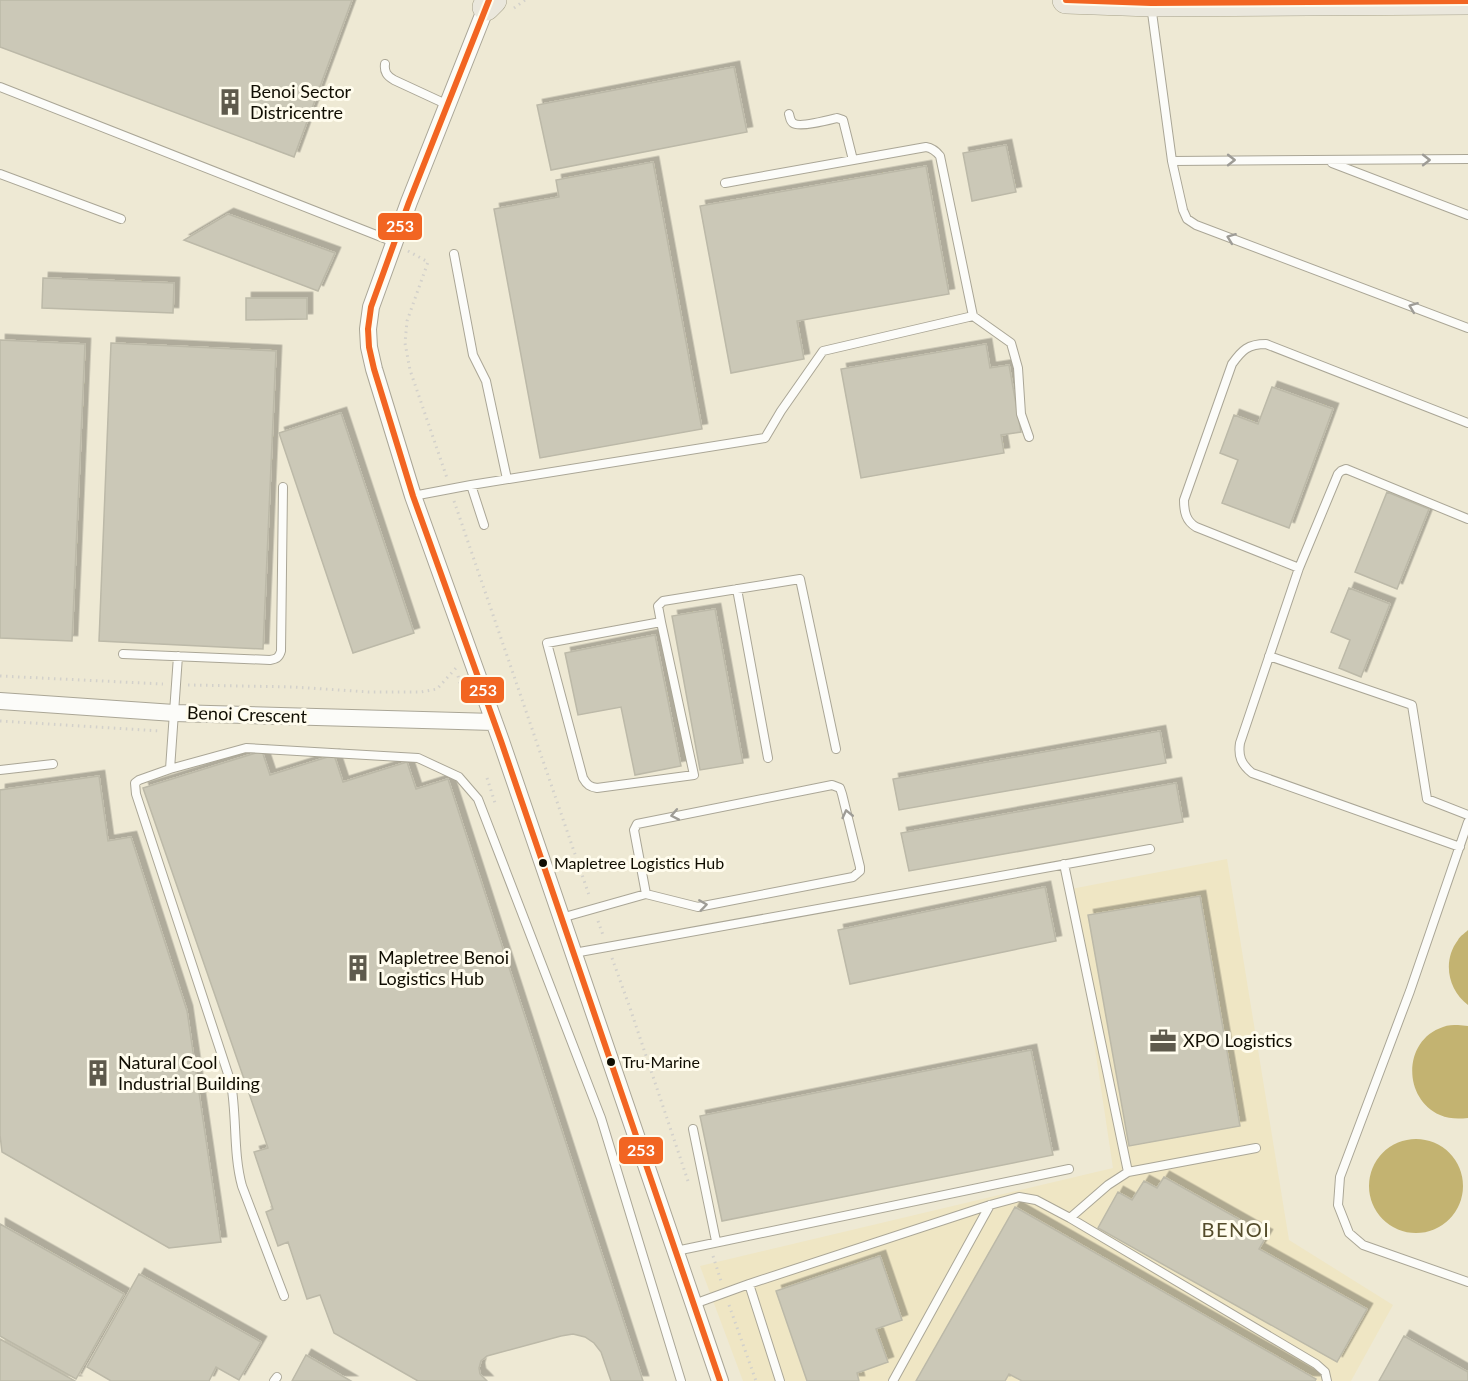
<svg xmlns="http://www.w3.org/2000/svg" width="1468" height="1381" viewBox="0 0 1468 1381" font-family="Lato,sans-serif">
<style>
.built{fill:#efe6c4}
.water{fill:#c3b371}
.building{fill:#cbc8b7;stroke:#bcb9a8;stroke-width:1.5;filter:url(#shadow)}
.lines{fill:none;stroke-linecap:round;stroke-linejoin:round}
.service-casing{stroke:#aaa696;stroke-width:10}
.minor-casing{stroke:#aaa696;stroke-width:18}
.primary-casing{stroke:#a7a28a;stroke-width:28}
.path{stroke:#d3d1cb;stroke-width:3;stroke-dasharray:1.5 4.5;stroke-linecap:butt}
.service{stroke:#fcfcf9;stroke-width:8}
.minor{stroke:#fcfcf9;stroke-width:16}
.primary{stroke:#eae7dc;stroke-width:27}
.bus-1-casing{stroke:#fffced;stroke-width:10}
.bus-1{stroke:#f26522;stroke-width:6}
.oneway{stroke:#9e9c96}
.bus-dot{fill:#100d02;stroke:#fffced;stroke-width:2}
.labels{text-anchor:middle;stroke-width:6;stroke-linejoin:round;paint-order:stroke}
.bus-label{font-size:16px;fill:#100d02;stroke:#fffced;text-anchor:start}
.poi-label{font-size:18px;fill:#100d02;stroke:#fffced;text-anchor:start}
.street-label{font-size:18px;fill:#100d02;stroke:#fffced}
.neighbourhood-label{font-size:20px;letter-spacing:1.5px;fill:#544c2b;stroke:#fffced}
.line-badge{stroke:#fffced;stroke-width:2}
.badge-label{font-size:16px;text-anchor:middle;font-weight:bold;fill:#fff}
</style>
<defs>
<filter id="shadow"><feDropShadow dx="5.5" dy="-5.5" stdDeviation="0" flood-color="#0004"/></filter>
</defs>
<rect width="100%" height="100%" fill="#eee9d4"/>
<path class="built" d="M1227,859L1289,1240L1393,1305L1351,1381H743L700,1266L1113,1168L1071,889Z"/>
<path class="water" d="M1468,930V1005C1448,990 1442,961 1458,940C1460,936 1465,933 1468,930Z
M1458,1025L1468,1026V1118C1458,1119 1449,1119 1440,1115C1402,1098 1403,1040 1443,1027C1448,1025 1453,1025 1458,1025Z
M1369 1186a47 47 0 1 1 94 0a47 47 0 1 1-94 0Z"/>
<path class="building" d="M0,0H352L294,157L0,47Z
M734,67L747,132L551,170L537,105Z
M1006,145L1016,192L972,201L963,153Z
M653,162L702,429L540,458L494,209L559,197L556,180Z
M926,166L949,294L797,321L804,359L731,373L700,206Z
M228,214L335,253L318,291L184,240Z
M43,278L174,283L173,313L42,308Z
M246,298H307V319L246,320Z
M0,340L85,344L72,641L0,638Z
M111,343L276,351L263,649L99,641Z
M986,344L990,368L1009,365L1021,432L1001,435L1004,453L861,478L841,369Z
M1272,387L1333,409L1289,528L1222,503L1238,460L1220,453L1234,415L1258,424Z
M341,413L414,633L353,653L279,433Z
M1387,492L1429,509L1397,589L1355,572Z
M1349,588L1390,604L1361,677L1339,668L1350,640L1331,632Z
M715,609L743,763L700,770L672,616Z
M655,635L681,766L635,775L621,707L578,715L565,653Z
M1160,731L1166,763L899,810L893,779Z
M262,751L270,775L334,755L343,782L407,762L416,789L448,779L643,1381H611L601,1352L594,1343L585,1337L573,1334L561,1336L487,1356L481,1361L479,1368L480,1374L487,1381H418L334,1333L320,1295L307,1299L288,1242L278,1246L266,1212L273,1209L254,1152L268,1148L143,788Z
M99,776L108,841L131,837L187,1011L221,1242L169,1248L2,1152L0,1135V790Z
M1176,783L1183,822L909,871L901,833Z
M1045,887L1056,941L850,984L838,930Z
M1200,896L1240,1126L1129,1146L1088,915Z
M1031,1050L1053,1155L722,1221L700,1116Z
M1164,1177L1267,1235L1259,1249L1367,1309L1337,1362L1098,1228L1118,1192L1132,1200L1144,1181L1157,1188Z
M1015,1207L1316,1379L1315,1381H1022L1009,1374L1005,1381H916Z
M0,1224L124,1294L76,1379L0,1336Z
M880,1256L902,1320L876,1329L888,1362L857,1373L859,1381H807L776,1291Z
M139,1274L261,1342L239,1380L216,1367L209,1381H111L87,1367Z
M1404,1336L1468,1372V1381H1379Z
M0,1339L75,1381H0Z
M306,1355L351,1381H292Z"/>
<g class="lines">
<defs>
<path id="service" d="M1151,5L1172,161L1183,210L1187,219L1196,225L1468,328
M385,64C384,72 387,76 394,80L448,105
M0,87L394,242
M789,114C790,117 790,121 793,123C799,128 829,120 837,118L843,120L853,160
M1172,161L1468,159
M1332,163L1468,215
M0,174L121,219
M725,183L926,147C932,148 936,151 940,156L973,316L1011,343L1018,368L1021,414L1029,437
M454,254L473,355L486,381L507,479
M471,485L484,525
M413,496L471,485L765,438L781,411L823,351L973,316
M1299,568L1196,527C1186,521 1184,512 1184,500L1232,364C1242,350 1248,344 1266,344L1468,423
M737,589L768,758
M661,622L547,643L583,778C587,785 590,787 597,788L694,775L661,622L658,606L663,601L800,579L836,749
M123,654L270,660C276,659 279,658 281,651L283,487
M1269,656L1412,705L1427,799L1468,815
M170,769L178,656
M0,770L53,764
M1468,822L1410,991L1340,1177L1338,1205L1349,1233L1363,1245L1468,1282
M1460,847L1252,773C1241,764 1238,756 1240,743L1299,568L1338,474L1341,471L1346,469L1468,519
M1064,864L1128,1172
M561,918L646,894L698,907L853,877L860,871V867L842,794L840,788L832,785L637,824L634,830L646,894
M574,953L1150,849
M693,1129L716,1241
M1070,1218L1108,1185L1128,1172L1256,1148
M676,1251L1069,1169
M749,1284L780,1381
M284,1296L242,1186C233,1153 237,1117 231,1083L136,794L135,783L139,780L170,769L246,748L418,758L459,777L478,799L601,1118L681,1381
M694,1304L749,1284L990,1205L1019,1197L1036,1200L1070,1218L1316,1364L1325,1372L1327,1381
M274,1381L277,1377
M893,1381L990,1205"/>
<path id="minor" d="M489,0L409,202L371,307L368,329L369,347L374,369L413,496L501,741L720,1381
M0,701L174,713L494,722"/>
<path id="primary" d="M1066,0L1151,3L1468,1
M486,7L493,0"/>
</defs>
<use href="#service" class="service-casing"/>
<use href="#minor" class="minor-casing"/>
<use href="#primary" class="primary-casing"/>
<path class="path" d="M514,8L525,0
M408,251L428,262L407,321L405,343L410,370L447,478
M454,501L590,898
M0,676L163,684
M458,676L466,704
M188,685L294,687L369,692H421L437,689L456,668
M0,721L160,731
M487,778L496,806
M598,921L603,935
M612,958L630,1008L689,1184
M713,1256L721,1281
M729,1305L756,1381"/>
<use href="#service" class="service"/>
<use href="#minor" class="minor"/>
<use href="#primary" class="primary"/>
<defs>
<path id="bus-1" d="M489,0L409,202L371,307L368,329L369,347L374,369L413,496L501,741L720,1381
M1066,0L1151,3L1468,1"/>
</defs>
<use href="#bus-1" class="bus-1-casing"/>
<use href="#bus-1" class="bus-1"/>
</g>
<defs><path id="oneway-chevron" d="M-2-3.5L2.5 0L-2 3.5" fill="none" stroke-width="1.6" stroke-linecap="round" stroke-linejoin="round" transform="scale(1.5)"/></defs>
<g class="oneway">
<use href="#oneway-chevron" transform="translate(1231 160)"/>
<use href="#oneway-chevron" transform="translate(1426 160)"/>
<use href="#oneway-chevron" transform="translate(1231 238) rotate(-159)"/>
<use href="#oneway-chevron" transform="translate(1413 307) rotate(-159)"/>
<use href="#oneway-chevron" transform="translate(847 814) rotate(-103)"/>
<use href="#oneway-chevron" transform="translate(675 815) rotate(169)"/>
<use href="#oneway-chevron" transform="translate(703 905) rotate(-8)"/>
</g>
<defs>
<symbol id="building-bare" viewBox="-9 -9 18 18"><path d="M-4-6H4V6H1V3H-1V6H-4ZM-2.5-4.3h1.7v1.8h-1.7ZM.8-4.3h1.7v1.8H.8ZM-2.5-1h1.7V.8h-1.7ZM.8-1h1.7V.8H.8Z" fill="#5e5a4c" stroke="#fffced" stroke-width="2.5" paint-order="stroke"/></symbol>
<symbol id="office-bare" viewBox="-9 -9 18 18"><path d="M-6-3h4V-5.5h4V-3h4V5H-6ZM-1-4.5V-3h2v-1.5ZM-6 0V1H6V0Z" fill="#5e5a4c" stroke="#fffced" stroke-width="2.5" paint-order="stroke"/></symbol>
</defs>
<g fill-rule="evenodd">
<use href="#building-bare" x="211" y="83" width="38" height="38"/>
<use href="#building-bare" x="339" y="949" width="38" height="38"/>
<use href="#office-bare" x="1144" y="1022" width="38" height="38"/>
<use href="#building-bare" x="79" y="1054" width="38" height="38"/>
</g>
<g class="bus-dot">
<circle cx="543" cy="863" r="5"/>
<circle cx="611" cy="1062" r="5"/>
</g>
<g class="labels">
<g class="bus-label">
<text x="554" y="869">Mapletree Logistics Hub</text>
<text x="622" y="1068">Tru-Marine</text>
</g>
<g class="poi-label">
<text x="250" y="98">Benoi Sector<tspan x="250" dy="21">Districentre</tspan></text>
<text x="378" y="964">Mapletree Benoi<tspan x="378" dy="21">Logistics Hub</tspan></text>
<text x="1183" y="1047">XPO Logistics</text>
<text x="118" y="1069">Natural Cool<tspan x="118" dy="21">Industrial Building</tspan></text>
</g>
<g class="street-label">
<text transform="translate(247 715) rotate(2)" y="6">Benoi Crescent</text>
</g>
<g class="neighbourhood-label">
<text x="1236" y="1237">BENOI</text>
</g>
</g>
<g class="line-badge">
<rect x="377" y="212" width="46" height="29" rx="6" fill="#f26522"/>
<rect x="460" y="676" width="45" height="28" rx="6" fill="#f26522"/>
<rect x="618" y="1136" width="46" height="29" rx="6" fill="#f26522"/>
</g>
<g class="badge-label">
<text x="400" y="232">253</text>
<text x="483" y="696">253</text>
<text x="641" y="1156">253</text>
</g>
</svg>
